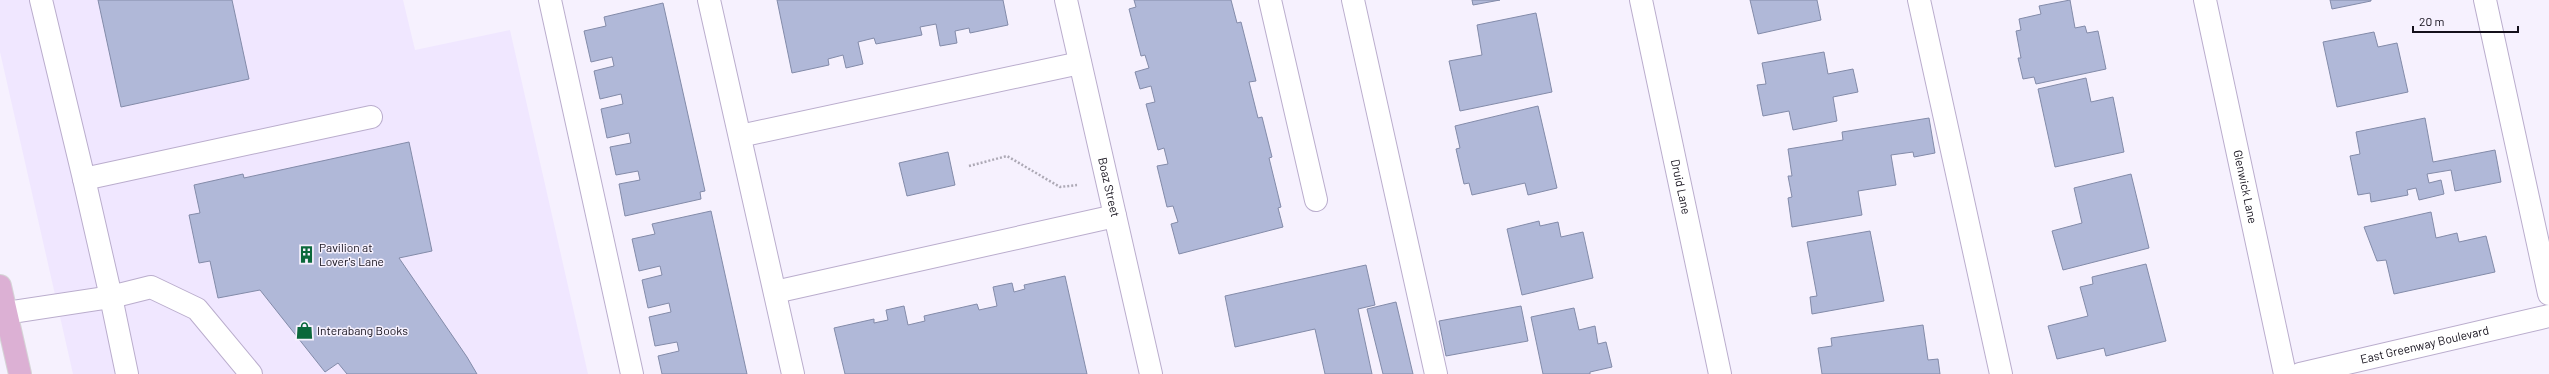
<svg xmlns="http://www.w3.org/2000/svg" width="2549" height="374" viewBox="0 0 2549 374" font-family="Barlow,sans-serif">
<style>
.built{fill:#f0e7ff}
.building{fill:#b0b8d8;stroke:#838ba9}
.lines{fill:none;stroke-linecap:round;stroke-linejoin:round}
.minor-casing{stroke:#baadcd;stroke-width:24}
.major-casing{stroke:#d5d4d6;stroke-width:24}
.path{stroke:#ada9b5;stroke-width:2.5;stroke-dasharray:2 2;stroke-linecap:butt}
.minor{stroke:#fff;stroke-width:22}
.major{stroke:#dcb0d4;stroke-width:22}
.labels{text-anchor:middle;stroke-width:3;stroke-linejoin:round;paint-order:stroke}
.street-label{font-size:12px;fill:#14101b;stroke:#f6f1fe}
.poi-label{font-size:12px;fill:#14101b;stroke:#f6f1fe;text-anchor:start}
</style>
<rect width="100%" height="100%" fill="#f6f1fe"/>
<path class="built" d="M0,0H403L415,50L510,30L588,374H73L0,52Z"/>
<path class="building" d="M98,0H232L249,79L121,107Z
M777,0H1003L1008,25L970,33L969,28L955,31L957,43L940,46L936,24L920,27L922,35L876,44L874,38L858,42L863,64L846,68L843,55L828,59L829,65L792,73Z
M1134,0H1231L1237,23L1241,22L1256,81L1249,82L1258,118L1262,117L1272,157L1269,158L1281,207L1278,208L1283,227L1179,254L1171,224L1178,222L1173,206L1167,207L1157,166L1168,164L1164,148L1158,150L1146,104L1155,102L1151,86L1140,89L1135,72L1149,68L1145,55L1141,56L1129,9L1136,7Z
M1472,0H1500L1473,5Z
M1750,0H1817L1821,20L1758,34Z
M2070,0L2075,28L2085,26L2087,33L2098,31L2106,69L2036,84L2034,77L2023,79L2018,58H2021L2016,31L2021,30L2019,19L2041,14L2039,6Z
M2330,0H2371V1L2332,9Z
M663,3L705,191L700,192L701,199L625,216L619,184L640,180L638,171L616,175L610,147L631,143L629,133L607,138L601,109L623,104L621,94L600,99L594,71L614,66L612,57L591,62L584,31L606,26L604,17Z
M1536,13L1552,92L1460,111L1449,61L1482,55L1477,25Z
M2374,32L2378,47L2397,43L2408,92L2337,107L2323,42Z
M1824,52L1828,74L1853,69L1858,92L1833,97L1837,121L1793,130L1789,111L1763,116L1757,85L1766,84L1762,63Z
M2086,78L2091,102L2113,97L2124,152L2055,167L2038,89Z
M1538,106L1557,188L1528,195L1525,183L1472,195L1469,183L1464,184L1456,149L1460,148L1455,126Z
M1929,118L1935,153L1914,157L1913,152L1891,155L1896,185L1858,191L1862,215L1792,227L1788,198L1792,197L1788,176H1792L1788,149L1843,140L1842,132Z
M2425,118L2433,162L2495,150L2501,182L2455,191L2451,170L2427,174L2429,183L2441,180L2444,194L2419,200L2416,188L2407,190L2408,195L2371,202L2370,193L2358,195L2350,156L2360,154L2356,132Z
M409,142L432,251L399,258L467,357L477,374H347L338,363L325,372L260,290L218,298L210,261L199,263L189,215L200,213L194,185L243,174L244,178Z
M948,152L955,185L907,196L899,163Z
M2131,174L2149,248L2063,270L2052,231L2082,223L2074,188Z
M711,211L747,374H662L658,356L679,351L677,342L655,346L649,317L671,312L669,303L648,308L642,280L662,275L660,266L639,271L632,239L655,234L652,224Z
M2431,212L2436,238L2457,233L2459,242L2486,236L2495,272L2394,294L2386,260L2377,261L2364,227Z
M1539,221L1540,226L1558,222L1561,237L1583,232L1593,278L1522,295L1507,229Z
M1870,231L1884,301L1812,314L1810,297L1817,296L1807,242Z
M2146,264L2166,341L2106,356L2104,348L2057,359L2048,326L2088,316L2080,287L2093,284L2092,277Z
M1366,265L1375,305L1358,309L1372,374H1325L1315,329L1235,347L1225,296Z
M1065,276L1087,374H845L834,328L874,319V323L888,320L886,310L904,306L908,325L925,321L924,316L977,304L979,310L997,306L993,287L1012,283L1014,292L1025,289L1024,285Z
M1396,302L1413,374H1383L1367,309Z
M1521,306L1528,341L1446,356L1439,321Z
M1574,308L1579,330L1595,326L1598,344L1606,342L1612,367L1590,372V374H1543L1531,317Z
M1923,325L1928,360L1938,359L1940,374H1822L1818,348L1832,346L1831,338Z"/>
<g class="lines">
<defs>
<g id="minor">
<path d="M41,0L84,179L371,117"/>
<path d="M550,0L632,374"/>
<path d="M709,0L793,374"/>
<path id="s1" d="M1066,0L1151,374"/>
<path d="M1270,0L1316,200"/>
<path d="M1353,0L1436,374"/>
<path id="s2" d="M1641,0L1720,374"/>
<path d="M1919,0L2001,374"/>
<path id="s3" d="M2205,0L2285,374"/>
<path d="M2485,0L2549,294"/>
<path d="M740,136L1080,63"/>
<path d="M84,179L111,297L151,287L197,309L251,374"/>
<path d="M775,292L1115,216"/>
<path d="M0,314L111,297L127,374"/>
<path id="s4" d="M2300,374L2549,316"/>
</g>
<path id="major" d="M0,286L20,374"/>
</defs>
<use href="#minor" class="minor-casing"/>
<use href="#major" class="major-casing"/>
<path class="path" d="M969,166L1007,156L1060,187L1077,185"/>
<use href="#minor" class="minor"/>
<use href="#major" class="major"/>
</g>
<defs>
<symbol id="building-bare" viewBox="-9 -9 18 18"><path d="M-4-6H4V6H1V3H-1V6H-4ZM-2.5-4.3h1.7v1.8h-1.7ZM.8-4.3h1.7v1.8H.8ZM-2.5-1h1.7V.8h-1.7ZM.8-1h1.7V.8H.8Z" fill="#0b683b" stroke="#f6f1fe" stroke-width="2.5" paint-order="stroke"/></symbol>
<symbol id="shop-bare" viewBox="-9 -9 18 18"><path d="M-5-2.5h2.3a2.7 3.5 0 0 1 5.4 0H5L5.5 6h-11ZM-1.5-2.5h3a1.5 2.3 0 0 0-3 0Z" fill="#0b683b" stroke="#f6f1fe" stroke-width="2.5" paint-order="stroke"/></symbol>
</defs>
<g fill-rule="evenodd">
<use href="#building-bare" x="294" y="242" width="25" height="25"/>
<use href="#shop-bare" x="292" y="318" width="25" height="25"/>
</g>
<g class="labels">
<g class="street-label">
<text dy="4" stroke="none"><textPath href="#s1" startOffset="192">Boaz Street</textPath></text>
<text dy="4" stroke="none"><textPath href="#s2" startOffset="191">Druid Lane</textPath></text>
<text dy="4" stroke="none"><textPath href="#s3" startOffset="191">Glenwick Lane</textPath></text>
<text dy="4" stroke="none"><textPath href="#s4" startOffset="128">East Greenway Boulevard</textPath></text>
</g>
<g class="poi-label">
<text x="319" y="252">Pavilion at<tspan x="319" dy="14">Lover's Lane</tspan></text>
<text x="317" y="335">Interabang Books</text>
</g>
</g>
<path d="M2413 26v6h105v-6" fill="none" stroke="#14101b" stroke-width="2"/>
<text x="2419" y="26" font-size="12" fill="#14101b" stroke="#f6f1fe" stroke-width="3" paint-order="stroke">20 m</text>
</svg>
